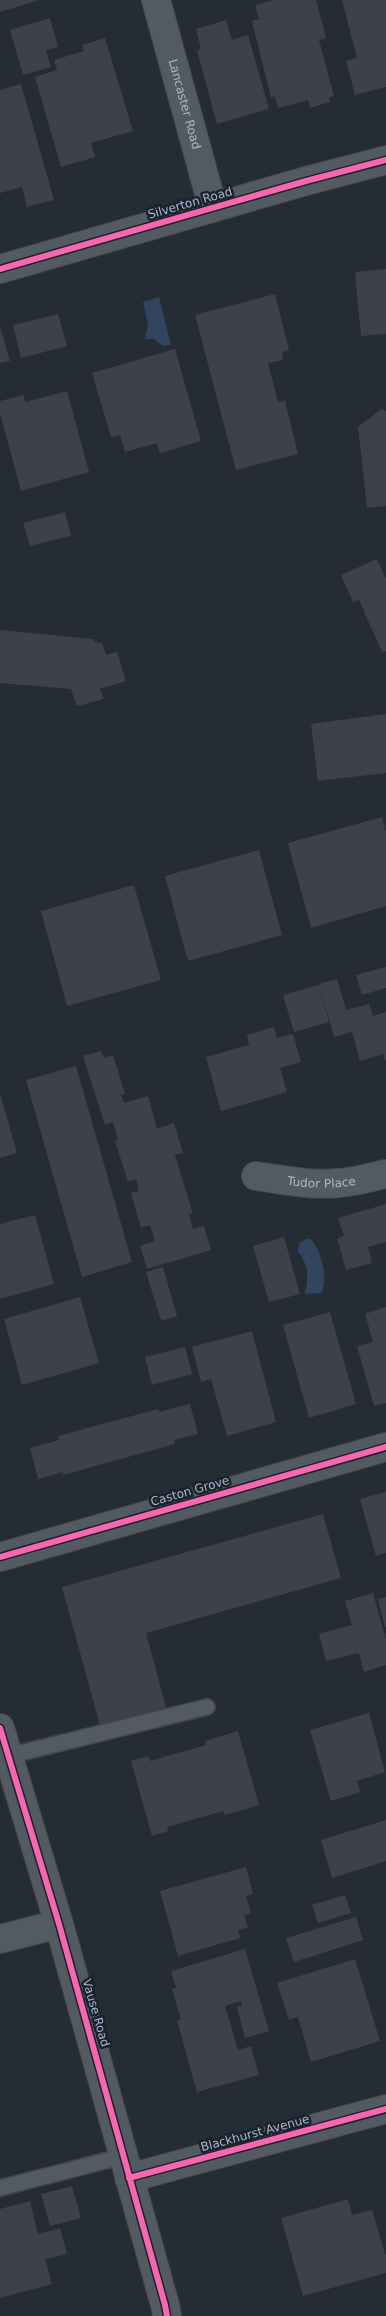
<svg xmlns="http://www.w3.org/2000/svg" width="386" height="2316" viewBox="0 0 386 2316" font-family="'DejaVu Sans',sans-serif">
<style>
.water{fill:#31455e}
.building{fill:#3d4249}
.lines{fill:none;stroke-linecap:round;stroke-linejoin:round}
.lane-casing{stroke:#42484e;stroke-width:18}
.street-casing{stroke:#42484e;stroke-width:30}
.lane{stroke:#545a62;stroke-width:15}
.street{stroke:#545a62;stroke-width:28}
.cycleway-casing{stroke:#19222e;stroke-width:9}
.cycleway{stroke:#f766af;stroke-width:6}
.labels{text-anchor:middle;stroke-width:5;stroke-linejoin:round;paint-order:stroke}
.street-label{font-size:12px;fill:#adb7c6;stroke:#19222e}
</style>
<rect width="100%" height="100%" fill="#252c33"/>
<path class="water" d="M159,297L171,345L163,346L154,339H145L148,325L143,302Z
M306,1239H311C321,1250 329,1280 321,1293L306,1294L305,1291C310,1276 307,1263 298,1251L299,1243Z"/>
<path class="building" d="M0,0H39L0,12Z
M274,0H316L326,38L319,40L334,96L329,97L330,102L310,108L308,100L278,108L275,96L271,98L252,21L259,19L255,5Z
M342,0H386V87L355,95L346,61L357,58Z
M50,18L58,47L46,50L51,67L23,75L10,30Z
M226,20L232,40L248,35L269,109L217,124L197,50L201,49L196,29Z
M105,38L133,131L91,143L95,157L61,167L35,77L57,70L54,60L84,51L82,45Z
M21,84L54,200L27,207L22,187L0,193V90Z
M386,269V334L361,336L355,272Z
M275,294L289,350L282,352L283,360L268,363L278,402L285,401L298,454L236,470L195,315Z
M58,314L67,346L21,358L13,325Z
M0,327L10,361L0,363Z
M175,349L201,441L160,453L157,443L125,452L120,435L111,437L92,373Z
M67,391L89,472L21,491L0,413V401L24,395L25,402Z
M381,409L386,411V506L367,508L358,427Z
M65,512L71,536L30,546L23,523Z
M377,559L386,579V651L382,652L359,600L353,602L341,575Z
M0,630L93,639L95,642L102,643L106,655L117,652L126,681L100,689L104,699L77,706L71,689L0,683Z
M386,714V773L318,781L311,724Z
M382,817L386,833V906L311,928L288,843Z
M259,850L282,935L188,961L165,876Z
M134,885L161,980L67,1006L41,911Z
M386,967V988L362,995L356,975Z
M337,979L346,1010L369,1004L373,1016L386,1012V1062L383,1054L360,1061L352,1032L334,1037L319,984Z
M319,985L329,1022L294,1032L283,995Z
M274,1027L277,1038L293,1034L301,1062L280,1068L287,1092L221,1111L206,1057L249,1045L247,1035Z
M101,1051L104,1058L113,1055L125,1094L121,1095L124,1103L148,1096L157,1129L174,1123L183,1153L175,1155L193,1214H189L193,1229L204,1226L211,1250L147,1269L140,1246L155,1241L150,1225L141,1228L131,1193L139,1191L136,1179L128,1182L115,1141L118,1140L113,1122L105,1125L83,1056Z
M76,1066L132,1262L82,1277L26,1080Z
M0,1093L17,1153L0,1158Z
M386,1204V1242L368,1247L372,1263L346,1270L337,1238L344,1236L338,1218Z
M35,1215L54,1284L0,1299V1224Z
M284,1237L300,1294L269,1302L253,1246Z
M163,1267L177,1316L161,1321L146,1272Z
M80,1297L99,1363L22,1385L4,1319Z
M386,1307V1403L374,1406L357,1346L373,1342L365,1314Z
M330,1312L356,1404L309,1418L283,1325Z
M252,1331L276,1422L227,1436L211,1379L201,1382L192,1347Z
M185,1347L192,1374L152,1385L145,1357Z
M190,1404L198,1434L174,1440L175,1444L63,1475V1472L38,1479L30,1448L59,1440L58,1436L158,1409L159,1412Z
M386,1492V1553L376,1556L360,1499Z
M323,1514L341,1578L146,1633L167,1711L101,1729L62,1587Z
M373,1593L386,1640V1665L364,1672L359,1653L326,1661L319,1634L352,1625L345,1601Z
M386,1597V1627H385L378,1599Z
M369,1713L385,1772L357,1781L360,1792L331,1801L310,1730Z
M238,1731L259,1805L225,1815L223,1811L167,1827L168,1831L152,1836L131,1761L148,1756L150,1761L206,1745L205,1741Z
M386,1820V1861L332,1878L321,1840Z
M246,1867L253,1894L246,1896L251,1913L244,1915L248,1927L238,1930L240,1938L178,1956L160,1891Z
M345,1895L351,1913L318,1923L312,1905Z
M356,1917L363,1940L294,1962L286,1938Z
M245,1949L269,2031L245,2038L237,2007L242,2005L241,2001L225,2006L238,2050L251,2046L259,2075L197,2092L177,2020L181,2019L172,1989L176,1988L171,1971Z
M355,1959L380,2041L311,2062L298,2017L289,2020L277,1983Z
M72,2186L81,2218L50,2226L41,2194Z
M348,2199L352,2215L372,2210L386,2257V2273L303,2296L281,2218Z
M30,2201L38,2234L60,2228L67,2254L45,2259L52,2284L0,2298V2209Z"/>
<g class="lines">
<defs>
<path id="lane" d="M8,1756L207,1707
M0,2188L124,2156"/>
<g id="street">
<path id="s1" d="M156,0L213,208"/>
<path d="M0,269L306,181L386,160"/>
<path id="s2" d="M256,1176C284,1180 311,1186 339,1183C355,1182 371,1177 386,1174"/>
<path d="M0,1557L386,1447"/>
<path d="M0,1728L59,1924L165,2305L167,2316"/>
<path d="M0,1939L59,1924"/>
<path d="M129,2178L386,2109"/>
</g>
</defs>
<use href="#lane" class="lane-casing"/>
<use href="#street" class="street-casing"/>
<use href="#lane" class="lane"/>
<use href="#street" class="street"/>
<defs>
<path id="cycleway" d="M0,269L306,181L386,160
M0,1557L386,1447
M0,1728L59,1924L165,2305L167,2316
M129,2178L386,2109"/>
</defs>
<use href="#cycleway" class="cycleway-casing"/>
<use href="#cycleway" class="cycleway"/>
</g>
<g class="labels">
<g class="street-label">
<text dy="4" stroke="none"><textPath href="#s1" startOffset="108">Lancaster Road</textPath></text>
<text transform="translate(190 203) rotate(-16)" y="4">Silverton Road</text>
<text dy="4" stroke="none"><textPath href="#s2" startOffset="66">Tudor Place</textPath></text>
<text transform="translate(190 1491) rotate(-16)" y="4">Caston Grove</text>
<text transform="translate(96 2013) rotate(74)" y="4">Vause Road</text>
<text transform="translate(255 2133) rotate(-15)" y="4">Blackhurst Avenue</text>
</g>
</g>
</svg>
